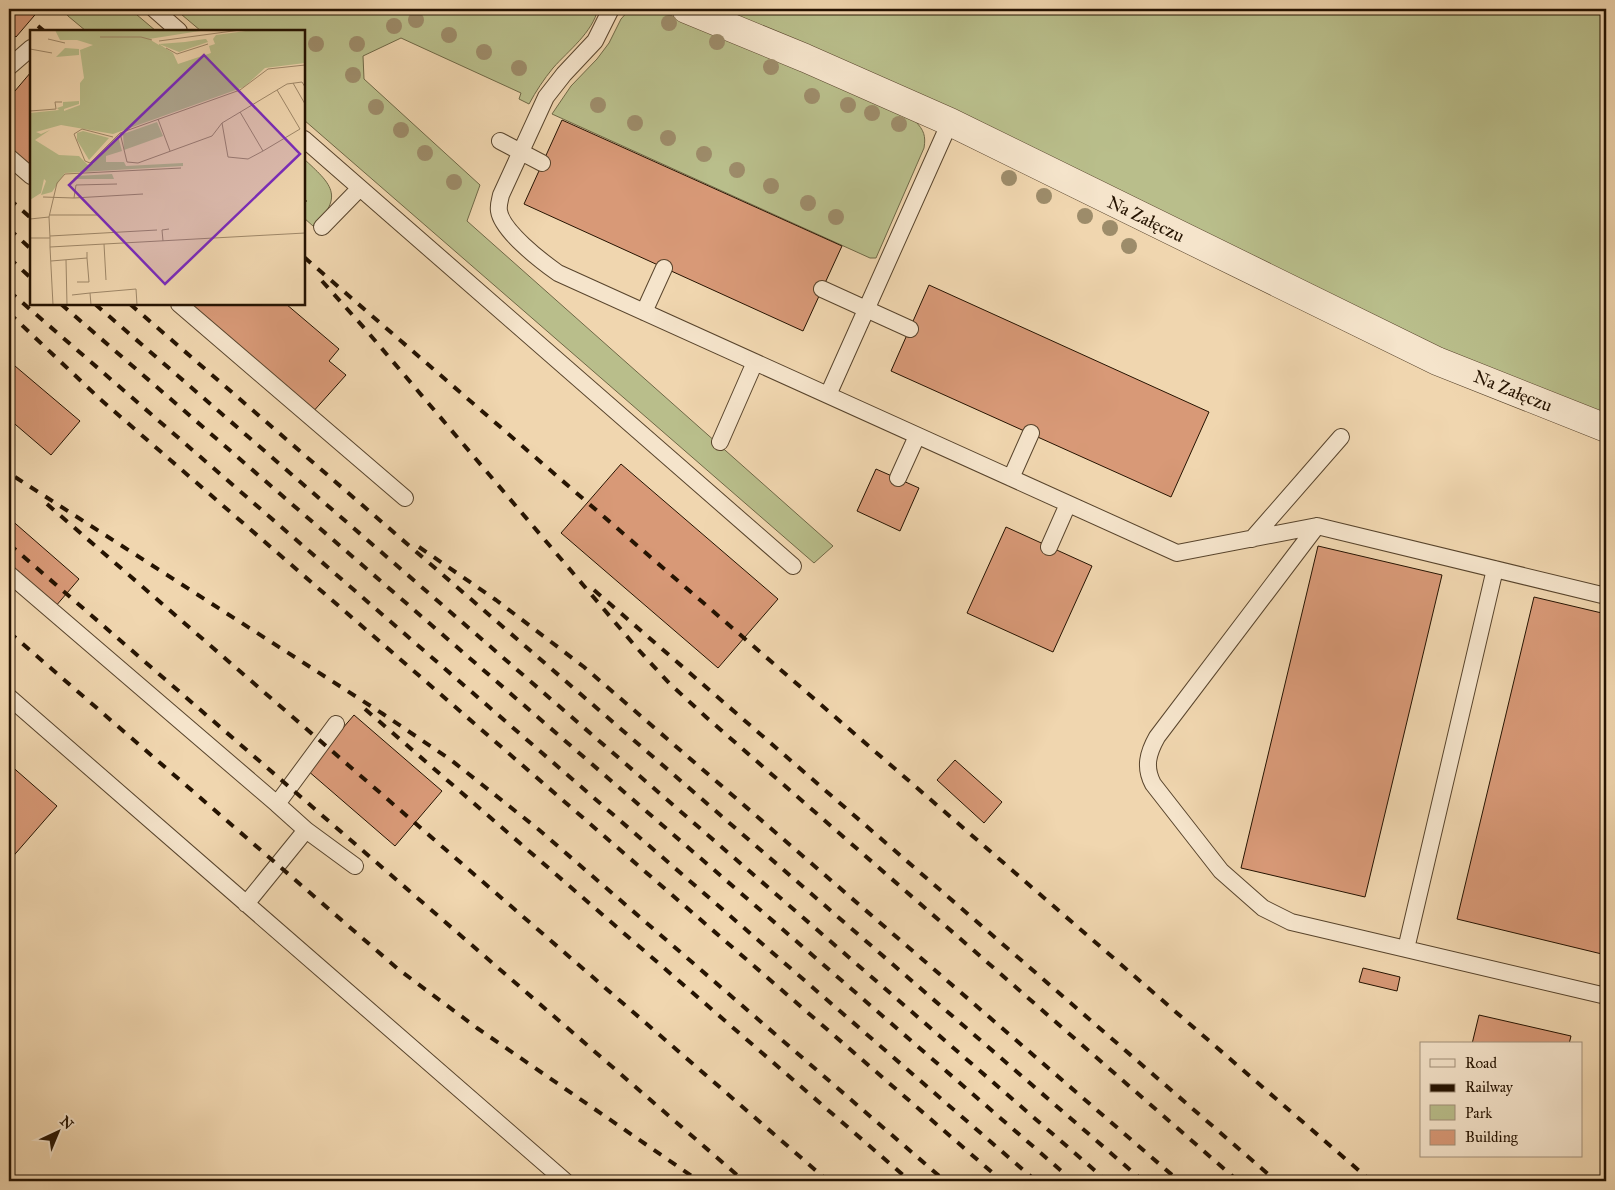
<svg xmlns="http://www.w3.org/2000/svg" width="1615" height="1190" viewBox="0 0 1615 1190" font-family="'IM FELL Great Primer',serif">
<style>
.green{fill:#b9be8b;stroke:#6f6846}
.building{fill:#d89977;stroke:#251301}
.lines{fill:none;stroke-linecap:round;stroke-linejoin:round}
.lane-casing{stroke:#58442c;stroke-width:18}
.street-casing{stroke:#58442c;stroke-width:29}
.lane{stroke:#f5e4cb;stroke-width:16}
.street{stroke:#f5e4cb;stroke-width:28}
.rail{stroke:#251301;stroke-width:4;stroke-dasharray:9 9;stroke-linecap:butt}
.tree{fill:#9d8c6a}
.labels{text-anchor:middle;stroke-width:4.5;stroke-linejoin:round;paint-order:stroke}
.street-label{font-size:18px;fill:#251301;stroke:#f5e4cb}
.inset-road{fill:none;stroke:#9f8869;stroke-width:1}
.view{fill:#7b2cbf;fill-opacity:0.15;stroke:#7b2cbf;stroke-width:2.5}
.inset-edge{fill:none;stroke:#251301;stroke-width:2.5}
</style>
<rect width="100%" height="100%" fill="#f0d6af"/>
<filter id="stains"><feTurbulence type="fractalNoise" baseFrequency=".004" numOctaves="4"/><feColorMatrix values="0 0 0 0 .2 0 0 0 0 .09 0 0 0 0 .02 0 0 0 .5 -.17"/></filter>
<radialGradient id="worn" r=".72"><stop offset=".6" stop-color="#630" stop-opacity="0"/><stop offset="1" stop-color="#630" stop-opacity=".3"/></radialGradient>
<path class="green" d="M63,9H130L156,31H86L68,16Z
M175,9H260L264,11L277,13L325,9H598C592,33 569,50 553,68C544,79 536,91 529,104L519,99L521,93L401,38L363,56L364,79L480,185L467,221L833,546L814,563L304,120V31H201Z
M630,9H655L748,47L915,121C924,130 926,136 924,148L876,258H870L552,114L571,86L597,59L609,43L621,19Z
M719,9H1606V421L1464,359Z
M304,159C330,183 346,196 313,226L304,218V204L307,201L304,198Z"/>
<path class="building" d="M9,9H40L16,37L9,31Z
M31,72V173L9,154V98Z
M562,120L842,246L803,331L524,204Z
M929,285L1209,412L1171,497L891,371Z
M182,304H286L339,349L329,361L346,375L311,414Z
M15,366L80,421L51,455L9,419V374Z
M621,464L778,599L718,668L561,533Z
M876,469L919,488L900,531L857,511Z
M9,518L79,579L55,607L9,567Z
M1006,527L1092,566L1053,652L967,613Z
M1318,546L1442,575L1365,897L1241,868Z
M1534,597L1606,614V955L1457,919Z
M354,715L442,791L395,846L307,770Z
M955,760L1002,802L984,823L937,780Z
M9,764L57,806L9,861Z
M1363,968L1400,977L1397,991L1359,982Z
M1479,1015L1571,1036L1569,1044H1472Z"/>
<g class="lines">
<defs>
<path id="lane" d="M154,9L179,31
M611,9L595,41L564,74L546,97L501,195C500,200 498,205 499,211C502,231 541,261 558,273L1177,553L1317,526L1606,596
M9,67L31,48
M304,139L793,566
M500,141L542,163
M9,157L31,176
M322,227L360,188
M822,289L910,329
M179,304L405,498
M644,312L664,268
M828,395L950,122
M720,442L755,362
M898,478L917,436
M1011,478L1031,433
M1317,526L1157,737C1148,753 1144,767 1153,784L1221,871L1263,908L1291,922L1406,949
M1252,539L1341,437
M1049,547L1068,504
M1495,569L1406,949L1606,996
M9,574L277,804
M9,697L565,1181
M306,830L277,804L336,724
M246,904L306,830L355,866"/>
<path id="street" d="M686,9L805,58L950,122L1437,361L1606,428"/>
</defs>
<use href="#lane" class="lane-casing"/>
<use href="#street" class="street-casing"/>
<use href="#lane" class="lane"/>
<use href="#street" class="street"/>
<path class="rail" d="M38,26L44,31
M9,199L31,218
M9,229L31,249
M304,257L1371,1181
M9,258L31,278
M322,281L366,330L636,647L669,683L706,717L1238,1181
M9,291L1036,1181
M61,304L1073,1181
M95,304L1107,1181
M130,304L1143,1181
M9,313L100,399L1002,1181
M15,477L383,714L451,760L538,829L945,1181
M47,504L828,1181
M9,544L744,1181
M419,547L496,600L584,667L1179,1181
M594,590L1276,1181
M9,632L398,969L477,1028L699,1181
M365,709L910,1181"/>
</g>
<g class="tree">
<circle cx="416" cy="20" r="8"/>
<circle cx="669" cy="23" r="8"/>
<circle cx="394" cy="26" r="8"/>
<circle cx="449" cy="35" r="8"/>
<circle cx="717" cy="42" r="8"/>
<circle cx="316" cy="44" r="8"/>
<circle cx="357" cy="44" r="8"/>
<circle cx="484" cy="52" r="8"/>
<circle cx="771" cy="67" r="8"/>
<circle cx="519" cy="68" r="8"/>
<circle cx="353" cy="75" r="8"/>
<circle cx="812" cy="96" r="8"/>
<circle cx="598" cy="105" r="8"/>
<circle cx="848" cy="105" r="8"/>
<circle cx="376" cy="107" r="8"/>
<circle cx="872" cy="113" r="8"/>
<circle cx="635" cy="123" r="8"/>
<circle cx="899" cy="124" r="8"/>
<circle cx="401" cy="130" r="8"/>
<circle cx="668" cy="138" r="8"/>
<circle cx="425" cy="153" r="8"/>
<circle cx="704" cy="154" r="8"/>
<circle cx="737" cy="170" r="8"/>
<circle cx="1009" cy="178" r="8"/>
<circle cx="454" cy="182" r="8"/>
<circle cx="771" cy="186" r="8"/>
<circle cx="1044" cy="196" r="8"/>
<circle cx="808" cy="203" r="8"/>
<circle cx="1085" cy="216" r="8"/>
<circle cx="836" cy="217" r="8"/>
<circle cx="1110" cy="228" r="8"/>
<circle cx="1129" cy="246" r="8"/>
</g>
<g class="labels">
<g class="street-label">
<text transform="translate(1146 219) rotate(26)" y="6">Na Załęczu</text>
<text transform="translate(1513 391) rotate(22)" y="6">Na Załęczu</text>
</g>
</g>
<g transform="translate(30 30)">
<rect width="275" height="275" fill="#f0d6af"/>
<path d="M25,0H176L119,9L129,15V14L155,12L175,9H176L178,12L149,22L129,14L143,23L148,34L181,23L179,16L185,14L183,9L186,5L223,0H275V33L235,38L214,57L83,104L31,95L6,102L11,104L20,100L5,110L29,125L49,126L58,135L63,134L88,106L92,121L76,126V132H94L96,136L153,133V136L35,143L22,162L11,165L16,151L14,149L11,163L0,170V83L29,80L27,78L33,76V72L49,71V74L34,79V81L50,75V53L54,48L50,20L63,15L47,10H30ZM35,18L49,19V25L26,27ZM127,92L133,106L94,120L93,104ZM53,101L79,108L59,130L47,110V103ZM82,144L84,149H43L46,146Z" fill="#b9be8b"/>
<path class="inset-road" d="M70,7H111L122,10M18,9L35,13M129,11L210,0M136,18L147,24L178,14M0,19L22,23M263,53L275,74M0,81L26,79L25,72H32M210,82L233,121L270,99L247,60M128,89L140,121M192,93L198,127L218,129L233,121M90,103L97,132L108,133L182,106L192,93L257,54L272,52L275,57M83,107L52,99L44,104L55,131L60,133L90,103L210,60L238,39L275,35M13,167L44,168L46,155L87,154M44,168L113,164M20,185H67M19,187L27,153L35,144L151,138M0,189L19,187L20,208H0M20,206L127,200M20,208V217L275,203M133,211L132,200L139,199M74,214L76,250M20,217L23,275M36,230L37,275M21,231L57,228V222M47,252H59L57,228M60,263L106,259L107,275M42,265L60,263L61,275"/>
<path class="view" d="M174,25L270,124L135,254L39,155Z"/>
<rect width="275" height="275" class="inset-edge"/>
</g>
<rect width="1615" height="1190" fill="none" stroke="#f0d6af" stroke-width="30"/>
<rect x="10" y="10" width="1595" height="1170" fill="none" stroke="#251301" stroke-width="2.5"/>
<rect x="15" y="15" width="1585" height="1160" fill="none" stroke="#251301"/>
<rect x="1420" y="1042" width="162" height="115" fill="#f5e4cb" stroke="#a2907a"/>
<rect x="1430" y="1059" width="25" height="8" fill="#f5e4cb" stroke="#a2907a"/>
<text x="1465" y="1068" font-size="15" fill="#251301">Road</text>
<rect x="1430" y="1084" width="25" height="8" fill="#251301" stroke="#a2907a"/>
<text x="1465" y="1092" font-size="15" fill="#251301">Railway</text>
<rect x="1430" y="1105" width="25" height="15" fill="#b9be8b" stroke="#a2907a"/>
<text x="1465" y="1118" font-size="15" fill="#251301">Park</text>
<rect x="1430" y="1130" width="25" height="15" fill="#d89977" stroke="#a2907a"/>
<text x="1465" y="1142" font-size="15" fill="#251301">Building</text>
<g transform="translate(58 1132) rotate(44)" stroke="#f5e4cb" stroke-width="4" paint-order="stroke">
<path d="M0-4L9 19L0 12L-9 19Z" fill="#251301"/>
<text y="-8" font-size="14" font-weight="bold" text-anchor="middle" fill="#251301">N</text>
</g>
<rect width="100%" height="100%" filter="url(#stains)"/>
<rect width="100%" height="100%" fill="url(#worn)"/>
</svg>
